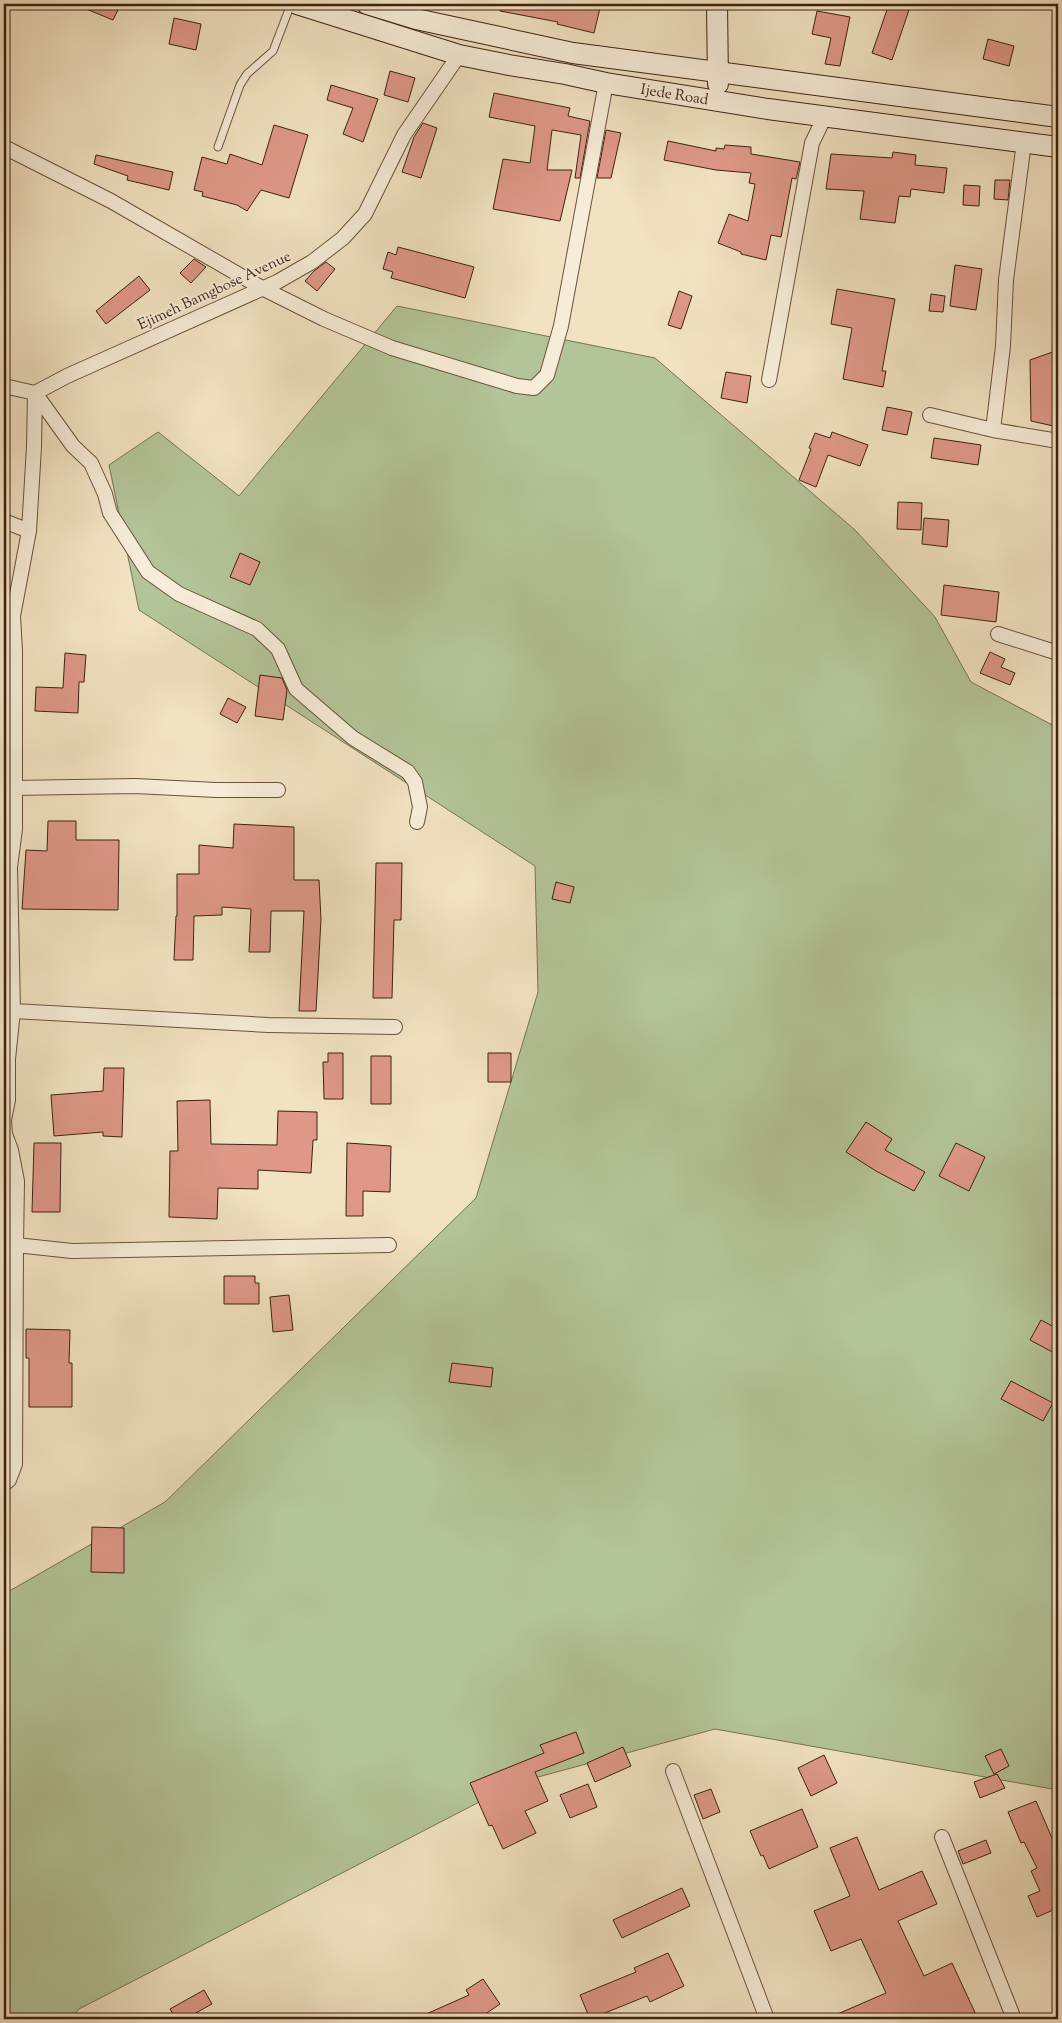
<svg xmlns="http://www.w3.org/2000/svg" width="1062" height="2023" viewBox="0 0 1062 2023" font-family="'Sorts Mill Goudy',serif">
<style>
.green{fill:#b3c498;stroke:#787255}
.building{fill:#df9888;stroke:#3e2112}
.lines{fill:none;stroke-linecap:round;stroke-linejoin:round}
.service-casing{stroke:#6b513e;stroke-width:9}
.minor-casing{stroke:#6b513e;stroke-width:16}
.secondary-casing{stroke:#3e2112;stroke-width:22}
.service{stroke:#f6ecd7;stroke-width:7}
.minor{stroke:#f6ecd7;stroke-width:14}
.secondary{stroke:#f6ecd7;stroke-width:20}
.labels{text-anchor:middle;stroke-width:4;stroke-linejoin:round;paint-order:stroke}
.street-label{font-size:15px;fill:#3e2112;stroke:#f6ecd7}
</style>
<rect width="100%" height="100%" fill="#f1e2c1"/>
<filter id="stains"><feTurbulence type="fractalNoise" baseFrequency=".004" numOctaves="4"/><feColorMatrix values="0 0 0 0 .2 0 0 0 0 .09 0 0 0 0 .02 0 0 0 .5 -.17"/></filter>
<radialGradient id="worn" r=".72"><stop offset=".6" stop-color="#630" stop-opacity="0"/><stop offset="1" stop-color="#630" stop-opacity=".3"/></radialGradient>
<path class="green" d="M397,306L655,358L855,530L935,617L971,682L1058,728V1790L715,1729L516,1783L79,2009L71,2019H4V1594L165,1502L476,1198L538,992L535,866L139,610L109,465L158,432L239,496Z"/>
<path class="building" d="M74,4H108L119,8L113,20Z
M501,4H601L594,33L557,24L558,22L500,11Z
M889,4H911L892,60L872,53Z
M817,11L850,17L840,66L825,64L831,38L812,34Z
M174,18L201,24L196,50L169,44Z
M988,39L1014,46L1009,66L983,59Z
M390,71L415,78L408,102L384,95Z
M331,85L378,99L363,142L343,134L353,108L327,100Z
M494,93L570,108L568,116L590,121L580,178H575L581,135L552,130L547,170H572L560,221L493,209L503,159L530,163L535,126L489,117Z
M423,123L437,128L421,178L402,172L414,137Z
M274,125L308,135L289,198L261,190L247,211L237,205L202,196L203,192L194,190L202,157L227,164L230,154L262,165Z
M606,130L621,133L611,178H597Z
M668,141L716,151V148L724,149L725,145L751,147V154L800,162L796,179L792,178L781,237L771,235L766,260L741,254V252L718,243L729,214L748,221L755,184L749,183L751,173L716,170L664,160Z
M893,152L916,155L915,165L947,168L944,193L911,189L910,197L899,196L895,223L860,219L864,191L826,189L831,154L892,158Z
M96,155L173,172L169,190L127,180L128,176L94,164Z
M995,180H1010L1008,200L994,199Z
M964,185L980,186L979,206L963,205Z
M398,247L474,267L465,298L391,278L393,272L383,269L388,252L396,255Z
M194,259L206,267L191,283L180,273Z
M326,262L335,269L317,291L305,281L314,271Z
M955,265L982,269L976,310L950,306Z
M139,276L150,290L106,324L96,311Z
M837,289L895,299L882,371H886L883,387L843,379L852,328L831,324Z
M679,291L692,296L681,329L668,325Z
M931,294L945,296L943,312L929,311Z
M1058,350V427L1031,421L1030,360Z
M726,372L751,376L747,403L721,398Z
M887,407L912,412L907,435L882,430Z
M832,432L868,445L860,466L828,455L816,487L799,480L811,449L809,448L815,433L830,438Z
M934,438L981,445L978,465L931,458Z
M898,502L922,503L921,530L897,529Z
M924,518L949,520L947,547L922,544Z
M240,553L260,562L250,585L230,577Z
M944,585L999,592L996,622L941,615Z
M990,652L1005,659L1001,667L1015,673L1010,685L980,673Z
M65,653L86,655L84,682H79L78,713L35,711L36,687L63,688Z
M260,675L282,678L287,690L283,720L255,716Z
M228,698L246,707L237,723L220,714Z
M48,821H76V840H119L118,910L22,909L26,850L47,851Z
M234,824L294,827V880H319L321,919L316,1011H299L304,911H271L270,952H249L251,909L222,907V915L194,916L193,960H174L176,916H177V874H199V845L233,848Z
M376,863H402L401,920H394L392,998H373Z
M556,882L574,887L570,903L552,899Z
M328,1053H343V1099H324L323,1062H328Z
M488,1053H511V1082H488Z
M371,1056H391V1104H371Z
M104,1068H124L122,1137L103,1136V1132L54,1136L51,1095L103,1091Z
M210,1100L211,1144L277,1145L278,1111L317,1112V1140H313L311,1173L258,1170V1189L218,1188L217,1219L169,1217L170,1151H178L177,1101Z
M866,1122L892,1139L885,1150L925,1172L914,1191L876,1171L846,1152Z
M34,1143H61L60,1212H32Z
M347,1143L391,1146L390,1192L363,1191V1216H346Z
M956,1143L985,1157L969,1191L939,1176Z
M224,1276H255V1283H259V1304H224Z
M289,1295L293,1330L273,1332L270,1297Z
M1041,1320L1058,1329V1355L1030,1340Z
M26,1329L70,1330L69,1363H72V1407H29V1358H26Z
M452,1363L493,1368L491,1387L449,1382Z
M1011,1381L1053,1403L1043,1421L1001,1399Z
M92,1527L124,1528V1573L91,1572Z
M576,1732L584,1753L535,1772L548,1801L525,1811L536,1833L503,1849L492,1825L489,1826L470,1783L544,1753L540,1745Z
M623,1747L631,1766L595,1782L587,1763Z
M1001,1749L1009,1766L994,1774L985,1756Z
M824,1755L837,1783L811,1796L798,1768Z
M997,1774L1005,1788L980,1798L974,1782Z
M588,1784L597,1807L570,1818L560,1795Z
M711,1789L720,1812L703,1819L694,1795Z
M1036,1801L1058,1852V1908L1037,1917L1028,1896L1040,1891L1031,1871L1037,1868L1024,1842L1021,1843L1008,1812Z
M802,1809L818,1847L769,1869L763,1855L761,1856L750,1831Z
M857,1837L879,1890L922,1871L937,1904L898,1921L924,1976L952,1963L978,2019H826L886,1993L861,1939L831,1951L814,1911L850,1896L830,1848Z
M986,1840L991,1853L963,1864L958,1851Z
M682,1888L690,1906L622,1938L613,1920Z
M668,1953L684,1986L650,2002L647,1996L590,2019L580,1995L636,1972L634,1968Z
M483,1979L500,2004L478,2019H415L469,1995L466,1990Z
M204,1990L212,2004L185,2019H176L170,2009Z"/>
<g class="lines">
<defs>
<path id="service" d="M417,16L420,4
M218,147L240,85L247,74L273,51L291,4"/>
<path id="minor" d="M4,147L111,201L262,288L324,319L392,348L517,386L534,388L547,375L561,326L606,83
M769,380L812,143L825,116
M4,386L35,393L67,376L277,282L312,262L343,238L365,214L404,135L459,55
M35,393L34,447L29,531L13,616L15,651V829L10,867L13,1011L8,1059V1100L4,1120L5,1134L11,1150L17,1181L16,1245L72,1251L389,1245
M35,393L73,446L91,463L105,494L110,513L148,572L179,594L257,629L278,649L296,689L353,738L408,772L415,782L420,807L417,822
M930,415L993,430L1058,441
M993,430L1003,346L1006,280L1024,142
M4,521L29,531
M998,634L1058,653
M13,788L135,786L216,790H278
M13,1011L268,1025L395,1027
M4,1484L9,1480L15,1464L16,1245
M673,1771L767,2019
M942,1837L1014,2019"/>
<g id="secondary">
<path id="s1" d="M297,4L459,55L509,65L565,74L606,83L768,109L1058,147"/>
<path d="M367,4L416,19L573,53L1058,117"/>
<path d="M717,4L718,84"/>
</g>
</defs>
<use href="#service" class="service-casing"/>
<use href="#minor" class="minor-casing"/>
<use href="#secondary" class="secondary-casing"/>
<use href="#service" class="service"/>
<use href="#minor" class="minor"/>
<use href="#secondary" class="secondary"/>
</g>
<g class="labels">
<g class="street-label">
<text dy="5" stroke="none"><textPath href="#s1" startOffset="389">Ijede Road</textPath></text>
<text transform="translate(214 290) rotate(-25)" y="5">Ejimeh Bamgbose Avenue</text>
</g>
</g>
<rect width="1062" height="2023" fill="none" stroke="#f1e2c1" stroke-width="20"/>
<rect x="5" y="5" width="1052" height="2013" fill="none" stroke="#3e2112" stroke-width="2.5"/>
<rect x="10" y="10" width="1042" height="2003" fill="none" stroke="#3e2112"/>
<rect width="100%" height="100%" filter="url(#stains)"/>
<rect width="100%" height="100%" fill="url(#worn)"/>
</svg>
